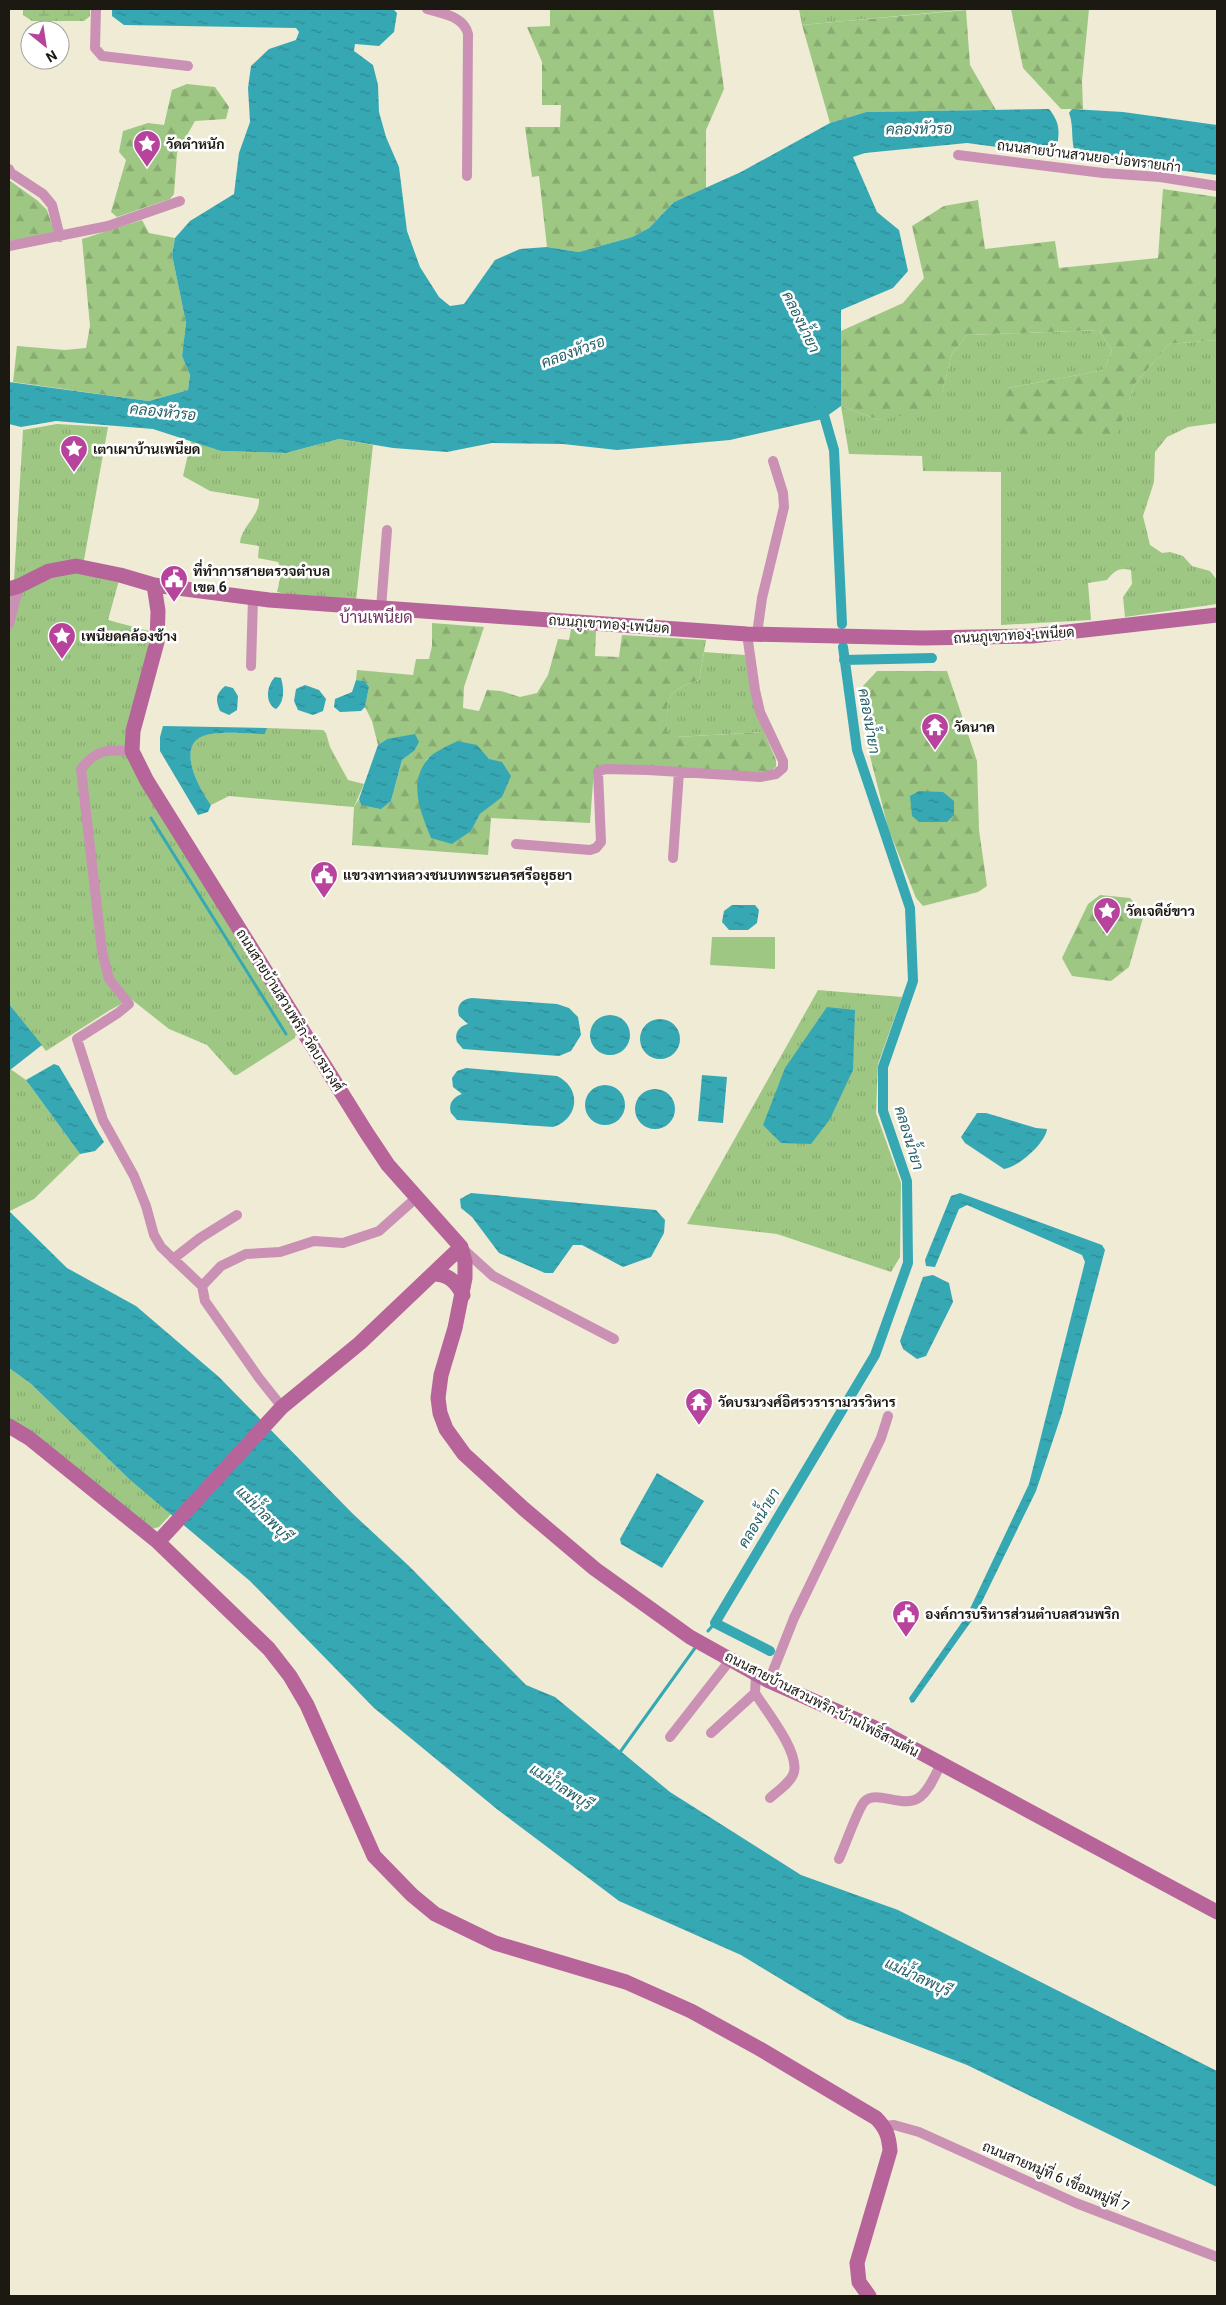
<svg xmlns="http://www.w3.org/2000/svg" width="1226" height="2305" viewBox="0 0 1226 2305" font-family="Roboto,Sarabun,sans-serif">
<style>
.grass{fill:url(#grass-tufts)}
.forest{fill:url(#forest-firs);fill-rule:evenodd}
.wetland{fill:url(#wetland-marsh)}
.pitch{fill:#9ec784}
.water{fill:url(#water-ripples)}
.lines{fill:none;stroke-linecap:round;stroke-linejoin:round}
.stream{stroke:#36a8b4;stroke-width:3}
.canal{stroke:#36a8b4;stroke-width:10}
.street{stroke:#cb91b5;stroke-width:10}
.secondary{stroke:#b7649a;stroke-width:15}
.labels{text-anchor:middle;stroke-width:5;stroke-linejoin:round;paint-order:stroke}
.poi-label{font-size:14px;font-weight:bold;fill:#1b1911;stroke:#fff;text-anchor:start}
.street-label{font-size:14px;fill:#1b1911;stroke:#fff}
.water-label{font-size:15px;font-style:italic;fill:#246067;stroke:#fff}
.quarter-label{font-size:16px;fill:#713762;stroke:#fff}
</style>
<defs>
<pattern id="grass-tufts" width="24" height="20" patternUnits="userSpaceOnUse" patternTransform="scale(1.25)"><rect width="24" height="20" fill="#9ec784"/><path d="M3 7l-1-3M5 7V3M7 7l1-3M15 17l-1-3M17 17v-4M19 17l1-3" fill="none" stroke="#88aa71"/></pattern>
<pattern id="forest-firs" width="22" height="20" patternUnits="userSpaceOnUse" patternTransform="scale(1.25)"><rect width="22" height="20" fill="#9ec784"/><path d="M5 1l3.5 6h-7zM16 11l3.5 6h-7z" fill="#88aa71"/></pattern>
<pattern id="wetland-marsh" width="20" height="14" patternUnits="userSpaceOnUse" patternTransform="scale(1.25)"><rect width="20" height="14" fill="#9ec784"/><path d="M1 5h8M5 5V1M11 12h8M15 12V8" fill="none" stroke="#88aa71"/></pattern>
<pattern id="water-ripples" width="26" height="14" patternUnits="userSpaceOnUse" patternTransform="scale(1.25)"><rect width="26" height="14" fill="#36a8b4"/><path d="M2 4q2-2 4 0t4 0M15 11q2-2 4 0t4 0" fill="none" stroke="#2d8891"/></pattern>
</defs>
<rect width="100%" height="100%" fill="#efebd5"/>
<path class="grass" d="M799,9H972L802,25Z
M1099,330L1112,351L1104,370L1008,388L1116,434L1135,384L1169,344L1217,340V423L1188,427L1167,437L1155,452L1154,482L1143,516L1150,545L1162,553L1170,552L1183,556L1192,566L1210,571L1217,580V604L1125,617L1123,597L1132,584L1131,570C1119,567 1114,571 1107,580L1088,583L1091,620L1001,625V472L923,471L922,456L849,454L841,406L879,420L942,393L952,354L967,335Z
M57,424L108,427L84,560L14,581L23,430Z
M339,439L373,445L356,601L303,598L277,592L282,571L278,562L258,558L259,546L240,543C241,527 260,516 259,499L210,491L183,476L191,441L221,451L286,453Z
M76,570L119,580L108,620L149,631L148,653L126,746L134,771L296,1033L295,1038L237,1075H234L207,1045L169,1029L131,999L110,1010L46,1051L9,1004V594L50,576Z
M704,652L745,655L764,732L676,737L667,731C667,698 665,691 699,680Z
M267,728L323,730L326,733L330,747L348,780L364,784L354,807L229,796L211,805C201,791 175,747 202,736C218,730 248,734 265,734Z
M818,990L902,997L878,1064L876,1113L901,1183L900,1257L891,1272L777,1234L687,1224Z
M9,1068L26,1080L80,1154L34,1199L10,1211Z
M9,1368L30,1383L129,1479L172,1513L159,1527L151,1529L34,1433L9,1418Z"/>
<path class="forest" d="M550,9H713L724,89L706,130V188L674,202L649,228L632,237L579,252L547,247L539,176L532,177L525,127H560L561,105H542V62L527,27L550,26Z
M1011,9H1089L1082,81L1083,109H1061L1023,68Z
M966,10L970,65L996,110L866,112L830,123L802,25Z
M187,84L215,87L229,107L226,119L195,121L177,153L174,194L170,199L117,217L111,212L126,160L119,152L123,131L148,123L164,125L172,90Z
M9,180L38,201L47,210L54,231L51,234L9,241Z
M1163,189L1217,197V340L1169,344L1135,384L1117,434L1017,438L1004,431L1000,412L1008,388L1104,370L1112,351L1099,330L967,335L952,354L942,393L924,411L879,420L841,406V331L903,303L924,278L912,226L944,206L978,200L985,249L1055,241L1059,268L1158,258Z
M142,220L149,233L175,238L172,255L186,323L182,356L190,375L188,390L149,401L13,382L17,346L65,350L86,348L90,326L82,239Z
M432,623L484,627L464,687L463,708L479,711L487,690L501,691L520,697L537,693L548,675L558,639L569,640L571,629L596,631L595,656L619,657L622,635L706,640L699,680C665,691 667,698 667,731L677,737L764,732L776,760V767L771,771L757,772L594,769L590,823L491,818L488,855L352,845L354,807L359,799L361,805L391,801L402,760L414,751L387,739L378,745L372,721L365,707L369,687L365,681L356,680L357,670L413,675L416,659H429L432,646ZM457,741L489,759L502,796L480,814L471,831L419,777L427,759Z
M877,671H947L977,761L979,830L987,886L978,892L923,906L916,898L888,828L869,752L863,686Z
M1100,895L1130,898L1144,914L1129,967L1111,981L1072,976L1062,958L1088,904Z"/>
<path class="wetland" d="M23,9H90V16L84,21H32L23,15Z"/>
<path class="pitch" d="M712,937H775V969L710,965Z"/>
<path class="water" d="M112,9H393L397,13L394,32L379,46L355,44L354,51L373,65L378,85L379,112L386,137L399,167L407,231L420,267L439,297L450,306L464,304L495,260L520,249L547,247L579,252L632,237L649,228L674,202L741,172L830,123L866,112L1049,109C1061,124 1059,131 1057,149L1050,154L967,143L865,153L853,157L877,212L899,230L908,271L893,288L841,310V406L823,419L730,440L617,450L563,444L492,443L447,452L393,448L339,439L286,453L221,451L153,429L56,421L21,427L9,424V382L149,401L188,390L190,375L182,356L186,323L172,255L175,238L190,221L234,194L239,153L250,122L248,88L251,66L269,49L296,40L299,32L296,28L124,25L112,16Z
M1072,109L1123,112L1217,125V175L1079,158C1069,149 1075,128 1069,113Z
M275,677L281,678C284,688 285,702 276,709C264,703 267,685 275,677Z
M356,680L365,681L369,687L365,707L361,711L340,712L334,707L335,699L352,692Z
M305,685L319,690L326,699L323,711L313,715L298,710L294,701L296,689Z
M225,686L233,688L238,696L237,710L229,715L220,711C215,699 216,694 225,686Z
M163,726L267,728L265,734C248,734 218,730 203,736C175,747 201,791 211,805L208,812L198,815L160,751V737Z
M415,734L419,742L414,751L402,760L391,801L381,809L361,805L359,799L378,745L387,739Z
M457,741L477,745L489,759L502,762L511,776L502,797L480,814L471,831L452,844L431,838C421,813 408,784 427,760C433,752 448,746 457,741Z
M919,791L943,792L954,801V815L947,822H919L912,816L910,796Z
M732,905H755L759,910L757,923L748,930H729L722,922L724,911Z
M472,998L557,1004L569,1008L578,1017L581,1035L571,1051L559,1056L463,1049L457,1042C454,1033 459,1026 468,1024L459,1016C456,1006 461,999 472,998Z
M9,1004L42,1045L10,1070L9,1068Z
M827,1007L855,1010L853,1070L830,1119L811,1144L781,1143L763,1125L785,1068Z
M590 1035a20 20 0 1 1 40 0a20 20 0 1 1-40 0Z
M640 1039a20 20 0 1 1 40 0a20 20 0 1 1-40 0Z
M54,1064L59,1066L104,1142L95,1151L80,1154L26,1080Z
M466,1068L557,1076C582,1088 579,1119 553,1127L457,1120L451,1113C448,1104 453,1097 462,1094L453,1087L452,1078L457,1071Z
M702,1075L727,1077L723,1123L698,1121Z
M585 1105a20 20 0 1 1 40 0a20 20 0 1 1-40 0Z
M635 1109a20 20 0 1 1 40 0a20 20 0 1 1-40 0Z
M977,1113H986L1036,1128L1047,1129C1045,1144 1018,1167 1004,1169L965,1143L961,1137Z
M471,1193L656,1210L665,1220L664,1233L651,1257L623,1267L582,1245H573L553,1273H545L499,1253L472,1217L461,1208L460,1199Z
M960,1193L1102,1245L1105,1250L1062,1413L1036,1491L975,1616L914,1702L911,1703L909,1698L967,1615L1029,1484L1085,1262L1082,1255L967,1205L959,1209L935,1267L926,1266L925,1260L951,1196Z
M9,1211L67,1268L136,1306L219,1377L352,1513L409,1566L526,1685L555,1697L670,1792L801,1875L898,1910L1217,2071V2187L967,2065L847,2019L741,1955L619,1901L498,1810L374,1708L250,1581L129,1479L30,1383L9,1368Z
M933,1275L949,1283L953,1302L926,1356L917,1359L903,1349L900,1341L923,1277Z
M657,1473L704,1501L662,1568L621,1544L620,1539Z"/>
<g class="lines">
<path class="stream" d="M151,818L286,1034
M708,1631L715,1623
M618,1755L695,1648"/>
<path class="canal" d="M821,405L834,450L842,624
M844,660L932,658
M770,1651L715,1623L875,1355L908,1263L907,1181L883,1111V1067L913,981L910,908L857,750L843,647"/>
<path class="street" d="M96,9L95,48L102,56L188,66
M427,9C443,14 464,16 468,34L467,176
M958,155L1103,173L1160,177L1217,186
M9,169L11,173L43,194L52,205L60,237
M9,246L108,226L180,201
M381,608L387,530
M9,624L19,586
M757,634L762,598L784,507L783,493L773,461
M251,666L253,598
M132,751C108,750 97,748 81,769L102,951L109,979L129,1004L118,1013L77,1039L103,1120L134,1176L146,1206L154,1235L161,1247L202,1286
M516,844L590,850L596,848L601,842L598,772L605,769L648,770L760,777L776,774L783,768V761L760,712L755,690L747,634
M673,858L679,772
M463,1249L493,1276L614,1339
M173,1259L200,1238L237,1215
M282,1407L259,1378L205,1301L202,1286L221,1266L246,1254L280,1252L314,1241L343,1243L379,1231L416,1198
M769,1681L794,1618L881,1438L888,1416
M755,1693C766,1711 799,1751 794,1772C791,1783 777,1791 770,1798
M711,1733L755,1693L756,1674
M670,1737L731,1659
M839,1859C845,1846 857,1811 864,1802C876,1788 903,1810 920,1797C930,1789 935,1775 941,1764
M884,2126L894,2125L919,2132L1076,2203L1217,2257"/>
<path class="secondary" d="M154,585L158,611L157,642L133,731L132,751L147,781L366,1132L388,1165L461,1247L465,1262V1278L455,1328L441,1375L438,1398L440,1413L446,1429L464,1454L524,1509L595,1569L690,1637L769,1681L873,1727L1217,1912
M9,589L19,586L49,571L76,566L120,575L154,585L269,600L747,634L923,638L1032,636L1217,615
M433,1274C449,1274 456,1282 463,1295
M9,1426L29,1438L158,1542L269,1649L290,1676L307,1705L374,1856L412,1895L435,1914L495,1943L626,1982L691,2011L760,2049L876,2118C886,2128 889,2136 890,2151L857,2263L859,2282L869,2296
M158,1542L282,1407L360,1343L461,1247"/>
</g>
<defs>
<symbol id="sight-pin" viewBox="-11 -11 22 30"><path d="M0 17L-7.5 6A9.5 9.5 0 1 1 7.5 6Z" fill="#b7439c" stroke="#fff"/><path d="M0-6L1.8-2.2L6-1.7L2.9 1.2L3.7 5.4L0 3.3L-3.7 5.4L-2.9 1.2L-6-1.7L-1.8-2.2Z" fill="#fff"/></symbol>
<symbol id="civic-pin" viewBox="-11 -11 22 30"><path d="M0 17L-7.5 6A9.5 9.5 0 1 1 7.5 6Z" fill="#b7439c" stroke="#fff"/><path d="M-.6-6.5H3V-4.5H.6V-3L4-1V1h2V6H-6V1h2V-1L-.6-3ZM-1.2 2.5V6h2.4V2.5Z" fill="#fff"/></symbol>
<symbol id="temple-pin" viewBox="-11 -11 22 30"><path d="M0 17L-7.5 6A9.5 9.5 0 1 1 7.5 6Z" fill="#b7439c" stroke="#fff"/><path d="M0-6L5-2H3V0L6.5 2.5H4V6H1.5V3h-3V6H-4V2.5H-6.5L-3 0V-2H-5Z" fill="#fff"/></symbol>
</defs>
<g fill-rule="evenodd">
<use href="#sight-pin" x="131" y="128" width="32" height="43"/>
<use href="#sight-pin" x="58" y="433" width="32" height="43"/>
<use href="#civic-pin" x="158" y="563" width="32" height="43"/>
<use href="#sight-pin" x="46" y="620" width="32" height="43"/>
<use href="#temple-pin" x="919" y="711" width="32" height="43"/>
<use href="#civic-pin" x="308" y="859" width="32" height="43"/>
<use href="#sight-pin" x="1091" y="895" width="32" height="43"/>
<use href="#temple-pin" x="683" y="1386" width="32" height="43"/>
<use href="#civic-pin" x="890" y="1598" width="32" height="43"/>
</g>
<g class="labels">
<g class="poi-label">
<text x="166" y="149">วัดตำหนัก</text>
<text x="93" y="454">เตาเผาบ้านเพนียด</text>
<text x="193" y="576">ที่ทำการสายตรวจตำบล<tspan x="193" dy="16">เขต 6</tspan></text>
<text x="81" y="641">เพนียดคล้องช้าง</text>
<text x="954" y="732">วัดนาค</text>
<text x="343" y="880">แขวงทางหลวงชนบทพระนครศรีอยุธยา</text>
<text x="1126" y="916">วัดเจดีย์ขาว</text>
<text x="718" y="1407">วัดบรมวงศ์อิศรวรารามวรวิหาร</text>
<text x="925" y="1619">องค์การบริหารส่วนตำบลสวนพริก</text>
</g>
<g class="street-label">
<text transform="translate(1089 156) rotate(7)" y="5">ถนนสายบ้านสวนยอ-บ่อทรายเก่า</text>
<text transform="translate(609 624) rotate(4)" y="5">ถนนภูเขาทอง-เพนียด</text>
<text transform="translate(1014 635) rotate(-3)" y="5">ถนนภูเขาทอง-เพนียด</text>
<text transform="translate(290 1010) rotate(58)" y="5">ถนนสายบ้านสวนพริก-วัดบรมวงศ์</text>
<text transform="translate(822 1704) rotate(27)" y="5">ถนนสายบ้านสวนพริก-บ้านโพธิ์สามต้น</text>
<text transform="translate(1056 2176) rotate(23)" y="5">ถนนสายหมู่ที่ 6 เชื่อมหมู่ที่ 7</text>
</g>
<g class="water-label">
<text transform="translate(919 129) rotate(-1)" y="5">คลองหัวรอ</text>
<text transform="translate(801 322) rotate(64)" y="5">คลองน้ำยา</text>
<text transform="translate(573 352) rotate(-20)" y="5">คลองหัวรอ</text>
<text transform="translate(163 412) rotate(6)" y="5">คลองหัวรอ</text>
<text transform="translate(869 721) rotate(80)" y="5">คลองน้ำยา</text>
<text transform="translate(909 1138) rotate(73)" y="5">คลองน้ำยา</text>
<text transform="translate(264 1514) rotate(45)" y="5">แม่น้ำลพบุรี</text>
<text transform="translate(759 1518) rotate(-59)" y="5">คลองน้ำยา</text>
<text transform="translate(561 1787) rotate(33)" y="5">แม่น้ำลพบุรี</text>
<text transform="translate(918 1977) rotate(25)" y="5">แม่น้ำลพบุรี</text>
</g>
<g class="quarter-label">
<text x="376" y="623">บ้านเพนียด</text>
</g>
</g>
<rect width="1226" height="2305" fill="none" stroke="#1b1911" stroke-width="20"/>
<g transform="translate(45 45) rotate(150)"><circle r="24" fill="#ffffff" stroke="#a4a3a0"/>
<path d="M0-4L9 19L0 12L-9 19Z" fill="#b7439c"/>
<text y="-8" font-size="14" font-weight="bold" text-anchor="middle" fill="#1b1911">N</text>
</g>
</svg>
